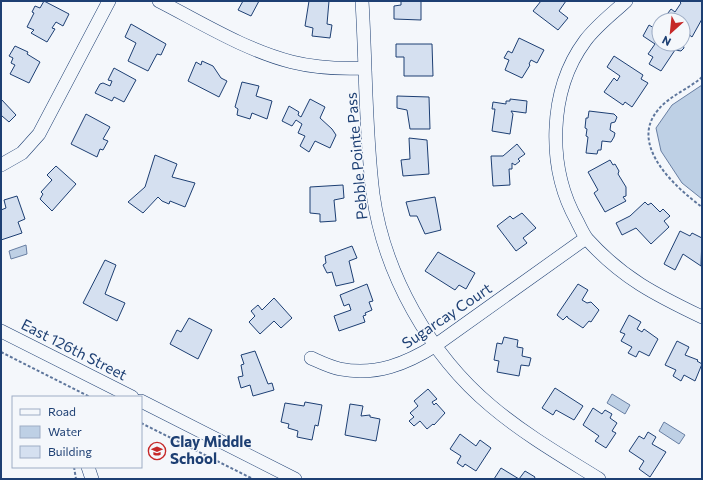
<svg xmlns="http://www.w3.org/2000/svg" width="703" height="480" viewBox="0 0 703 480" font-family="Commissioner,sans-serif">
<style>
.water{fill:#bed0e5;stroke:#687fa3}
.building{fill:#d5e0f0;stroke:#1d3f73}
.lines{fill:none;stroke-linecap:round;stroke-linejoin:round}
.minor-casing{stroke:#1d3f73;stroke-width:14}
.path{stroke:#5e769c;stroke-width:2;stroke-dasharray:3 2;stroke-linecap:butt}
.minor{stroke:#f4f7fb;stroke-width:13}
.labels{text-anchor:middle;stroke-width:3;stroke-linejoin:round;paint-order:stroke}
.street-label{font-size:15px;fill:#1d3f73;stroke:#f4f7fb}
.poi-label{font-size:15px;font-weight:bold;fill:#1d3f73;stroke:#f4f7fb;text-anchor:start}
</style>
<rect width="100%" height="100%" fill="#f4f7fb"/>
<path class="water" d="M702,85V199L682,183L661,151L656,128L672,105Z
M26,245L27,254L11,259L9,251Z
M612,394L630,405L625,414L607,403Z
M664,422L685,435L679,444L659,431Z"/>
<path class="building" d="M44,1L69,14L63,26L56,22L52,28L55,29L47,42L31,33L34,30L27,27L34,13L32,12L35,6L40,8Z
M243,1H259L251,16L238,10Z
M309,1H329L327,24L332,25L330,38L312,36L313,28L305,26Z
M401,1H421V20L394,19V6L401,5Z
M541,1H566L559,11L568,18L558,30L533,11Z
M679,1H700L702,3V19L692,37L683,30V20H669L665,17L671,9L675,12L681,3Z
M131,24L166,44L161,55L157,54L148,71L128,61L136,43L125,37Z
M649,25L659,31V44H683L684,48L681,51L675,50L661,71L649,64L653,57L648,54L655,44L643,36Z
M519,38L544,50L537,63L531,60L529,64L530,65L522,78L505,70L509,60L504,58L508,51L512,53Z
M396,44H432L433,76H404V57H396Z
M15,46L28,52L27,54L40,62L29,83L10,74L15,65L11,63L13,58L9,56Z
M614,56L643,75L641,79L648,83L632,107L625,102L623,105L604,92L614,78L617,81L620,76L607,67Z
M202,61L213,66L221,78L227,81L219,97L188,81L196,62L201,65Z
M114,68L136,80L124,102L114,97L112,101L95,93L100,84L103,83L110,86L112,81L108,80Z
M242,82L259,86L256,96L272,101L267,119L252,113L250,119L237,115L238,109L235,107Z
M397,96L429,97L430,129H410L407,110L397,108Z
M1,99L16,115L9,122L2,116L1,117Z
M310,99L325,107L320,118L332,129L336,135L330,148L315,141L309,152L300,146L305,136L298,133L302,124L296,120L292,126L282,121L289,106L299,112L298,115L301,117Z
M510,99L527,101L526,113L511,111L513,114L510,134L492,131L495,109H492L493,102L506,104V101H510Z
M589,111L614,114L617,117L615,122L611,123L610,130L615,133L614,137L611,142L602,141L601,150H598L597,154L586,153L588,137L586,136L587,129L585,128L586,118H588Z
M86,114L110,127L103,139L108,141L103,150L100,149L97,157L71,144Z
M409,138L427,140L429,174L403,176L401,160L410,159Z
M517,144L525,154L518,159L520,161L515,165L512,163V169H509L510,185L493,186L491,156H503Z
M155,155L177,164L172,177L195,183L185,207L170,201L169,204L162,201L158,197L143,213L128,202L145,187Z
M610,160L613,165L615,164L619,171L618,174L626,187V196L623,197L626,201L605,212L594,193L598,190L588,172Z
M56,166L76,184L52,211L40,199L43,194L41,192L52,180L47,175Z
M343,185L344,198L334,200L336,221L320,222V214L310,213V187Z
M17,196L25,219L18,222L22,233L1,240V210L6,208L4,200Z
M435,197L441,230L425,234L417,216H410L406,202Z
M645,202L648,205L651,203L660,212L663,209L670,216L664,221L669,227L651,244L636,228L622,235L616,223L630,216Z
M522,213L536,228L523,238L527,243L516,251L497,226L510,216L513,219Z
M680,231L690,236L692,233L702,238L701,266L683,254L675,270L664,264Z
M352,246L357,258L349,261L354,282L336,286L332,272L327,273L323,265L326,263L325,256Z
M438,252L475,273L466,289L459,285L455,290L425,271Z
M105,260L116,265L105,294L125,303L117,321L83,303Z
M367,284L373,301L369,302L372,310L365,313L366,315L363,316L365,322L339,331L334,316L351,310L349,304L344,306L340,295Z
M578,284L588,290L582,300L587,303L591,302L599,310L591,322L589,321L583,328L568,318L567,316L563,320L557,315Z
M274,298L292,318L281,328L274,321L260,334L249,322L255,316L251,311L258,305L262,310Z
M629,315L641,322L637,329L642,332L644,329L658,339L649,356L639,351L636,357L628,353L632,347L621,341L625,334L620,332Z
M189,318L212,330L198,359L170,344L177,330L181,332Z
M504,337L518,340L517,347L523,348L522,356L531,358L529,366L521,365L519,376L497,372L499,361L494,360L497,343L502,344Z
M677,341L689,347L685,355L698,360L697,361L702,364L695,381L684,375L681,381L673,376L676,370L665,365Z
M255,351L268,384L272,383L274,390L253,396L250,385L241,388L238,377L243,376L241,365L244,364L241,355Z
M555,388L583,406L574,420L556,410L553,415L542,408Z
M428,389L437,399L432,402L434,405L436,403L445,413L434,425L433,424L427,429L420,421L414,426L409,421L414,417L410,413L418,406L414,401Z
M305,402L322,405L318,426L315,425L312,440L297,437L298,431L288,428L289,424L281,422L285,403L304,406Z
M350,404L363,406L361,416L370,415V417L380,419L376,441L345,435Z
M593,408L602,414L605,410L612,414L610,418L617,423L612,431L616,433L606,448L595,441L599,436L583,425Z
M648,432L656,437L652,444L666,452L650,477L639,469L644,461L629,451L639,436L644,439Z
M460,434L476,446L480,440L491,448L476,471L465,464L463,467L457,463L461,456L450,449Z
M501,468L519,479L525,471L535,477L534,479H494Z"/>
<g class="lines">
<defs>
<path id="minor" d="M159,1C202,23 245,50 292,62C316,68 341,69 365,68
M362,1C366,65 365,130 373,194C384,274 430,355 491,406C524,434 562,456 599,479
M626,1C612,14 596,26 585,41C548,91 547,168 577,221C580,227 583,234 587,239C622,278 656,295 702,317
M1,165L22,153L39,134L109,1
M1,331L132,397
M311,358C320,362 330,367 340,369C376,376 406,364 436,345L586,238
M141,401L295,479
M88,467L92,479"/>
</defs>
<use href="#minor" class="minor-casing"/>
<path class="path" d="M702,77C689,89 669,96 658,110C628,145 676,188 702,207
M1,352L90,397
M141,423L253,479
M74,467L76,479"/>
<use href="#minor" class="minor"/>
</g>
<defs>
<symbol id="school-ring" viewBox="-11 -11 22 22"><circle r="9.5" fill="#f4f7fb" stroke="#c62828" stroke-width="1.5"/><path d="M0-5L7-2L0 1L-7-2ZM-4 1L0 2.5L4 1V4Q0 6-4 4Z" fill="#c62828"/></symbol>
</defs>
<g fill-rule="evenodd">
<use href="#school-ring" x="147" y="441" width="20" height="20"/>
</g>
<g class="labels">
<g class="street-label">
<text transform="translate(357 156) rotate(-95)" y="5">Pebble Pointe Pass</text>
<text transform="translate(447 316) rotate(-34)" y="5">Sugarcay Court</text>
<text transform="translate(74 350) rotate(27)" y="5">East 126th Street</text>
</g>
<g class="poi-label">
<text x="170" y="447">Clay Middle<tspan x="170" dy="17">School</tspan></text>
</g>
</g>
<rect width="703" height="480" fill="none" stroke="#1d3f73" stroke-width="4"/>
<rect x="12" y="396" width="130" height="72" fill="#f4f7fb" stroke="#9eadc5"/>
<rect x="20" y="409" width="20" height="6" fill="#f4f7fb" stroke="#9eadc5"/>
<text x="48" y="416" font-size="12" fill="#1d3f73">Road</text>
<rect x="20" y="426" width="20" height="12" fill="#bed0e5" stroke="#9eadc5"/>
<text x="48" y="436" font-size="12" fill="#1d3f73">Water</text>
<rect x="20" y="446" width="20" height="12" fill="#d5e0f0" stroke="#9eadc5"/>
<text x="48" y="456" font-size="12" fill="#1d3f73">Building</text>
<g transform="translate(671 32) rotate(207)"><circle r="19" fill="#f4f7fb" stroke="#9eadc5"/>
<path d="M0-3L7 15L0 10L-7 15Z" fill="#c62828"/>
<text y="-6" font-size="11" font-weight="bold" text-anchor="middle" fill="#1d3f73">N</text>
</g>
</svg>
